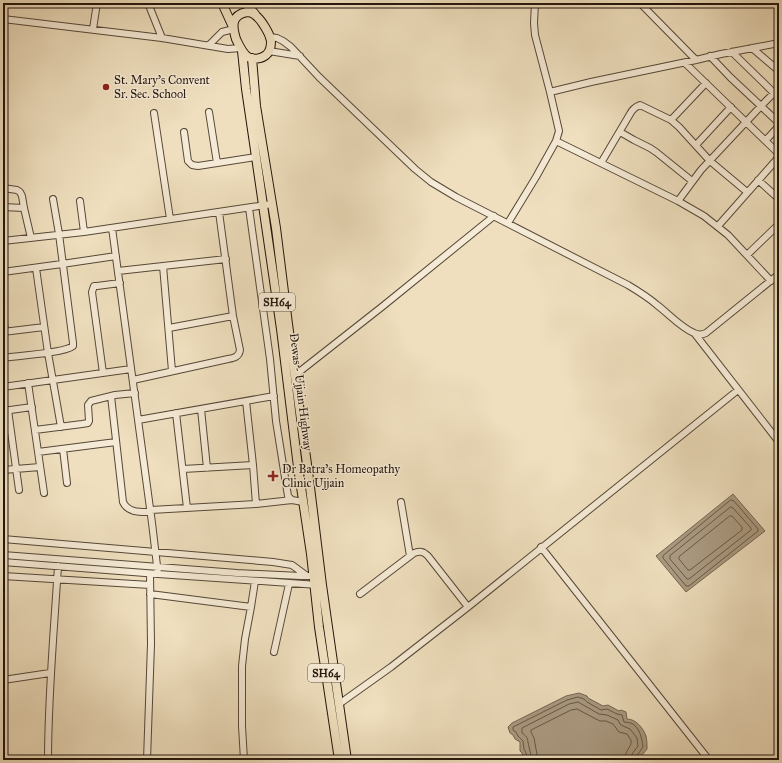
<svg xmlns="http://www.w3.org/2000/svg" width="782" height="763" viewBox="0 0 782 763" font-family="'IM FELL Great Primer',serif">
<style>
.water{fill:#aa9a81;stroke:#746552}
.lines{fill:none;stroke-linecap:round;stroke-linejoin:round}
.shore{stroke:#665846;stroke-width:1}
.minor-casing{stroke:#564838;stroke-width:8}
.major-casing{stroke:#23150b;stroke-width:10}
.minor{stroke:#f5ead5;stroke-width:6}
.major{stroke:#efdfbe;stroke-width:8}
.poi-dot{fill:#8f2418;stroke:#f5ead5;stroke-width:1.5}
.labels{text-anchor:middle;stroke-width:3;stroke-linejoin:round;paint-order:stroke}
.shield{fill:#f5ead5;stroke:#625548;stroke-width:1}
.shield-label{font-size:11px;font-weight:bold;fill:#23150b}
.poi-label{font-size:12px;fill:#23150b;stroke:#f5ead5;text-anchor:start}
.street-label{font-size:12px;fill:#23150b;stroke:#f5ead5}
</style>
<rect width="100%" height="100%" fill="#efdfbe"/>
<filter id="stains"><feTurbulence type="fractalNoise" baseFrequency=".005" numOctaves="4"/><feColorMatrix values="0 0 0 0 .2 0 0 0 0 .09 0 0 0 0 .02 0 0 0 .5 -.17"/></filter>
<radialGradient id="worn" r=".72"><stop offset=".6" stop-color="#630" stop-opacity="0"/><stop offset="1" stop-color="#630" stop-opacity=".3"/></radialGradient>
<path class="water" d="M733,494L765,531L686,592L656,556Z
M579,693L587,696L588,698L603,706L608,705L619,711L621,710L626,712L627,719C636,719 643,728 646,736C647,740 647,745 647,749L638,760H523L522,753L520,751V742L515,739L513,735L510,733L508,727L512,723L566,696Z"/>
<g class="lines">
<path class="shore" d="M731,500L734,501L758,529V531L689,586H686L663,558V556Z
M731,507L733,508L751,528V530L689,579H687L670,559V556Z
M730,516H732L742,527V530L690,570H688L679,559V557Z
M527,760L526,753L524,749L523,741L518,736L516,732L513,730V727L567,700L578,697L584,699L587,702L601,710L607,709L617,714L622,715L624,722C627,722 629,723 631,723C640,727 642,739 643,747L636,757V760
M532,760C531,755 530,751 529,747C527,739 529,738 522,733V728L569,704L578,702L599,714L607,715L618,720L620,724L623,726L630,729L637,738L638,746L632,754L631,760
M538,760L534,738L531,732V730L571,710L577,709L596,719L600,721H606L613,724L619,732L627,734L631,740V744L626,753L625,760"/>
<defs>
<path id="minor" d="M148,3L162,38
M640,3L696,60
M3,19L162,38L228,49L241,48
M93,29L97,3
M269,37L277,38L283,41L291,47L319,77L415,169L431,182L456,197L628,285C638,291 648,297 657,305C669,314 680,327 694,333C698,335 702,335 706,333L779,274
M209,45L222,32L234,29
M752,48L779,71
M269,51L300,56
M732,52L774,93
M710,56L730,77L779,123
M685,63L779,154L778,158L718,226
M550,92L591,82L696,60L721,54L779,43
M209,112L217,163
M154,113L170,219
M671,120L706,83
M184,132L188,161L192,165L198,166L256,157
M620,132L634,140L650,148L656,152L692,181
M766,140L779,126
M556,141L678,201L704,216L728,235L771,281
M696,145L731,107
M601,163L630,114C632,110 635,107 640,105L671,120L679,127L710,161L747,192
M758,180L779,199
M3,188L17,190L20,192L22,196L24,208L31,238
M80,201L84,232
M678,201L701,170L761,106L779,88
M3,207L24,208
M249,208L270,359L276,421L288,496L292,500L303,502
M508,223L536,177L556,141L559,131L550,92L535,35L534,23L535,3
M112,228L152,523L158,574
M3,241L84,232L272,204
M747,255L779,224
M163,266L172,371
M36,268L48,353L61,427
M118,271L226,259
M3,272L62,264L116,256
M3,316L5,331
M169,328L233,316
M3,332L44,327
M695,334L779,442
M3,358C16,356 65,353 73,346V343L59,234L53,199
M103,373L92,292L94,286H97L120,283
M294,376L383,306L494,216
M133,380L228,359C234,358 239,357 240,350L233,316L219,212
M28,383L44,493
M3,387L131,369
M111,396L123,502C128,513 140,512 151,512
M246,401L253,465L256,504
M201,409L207,468
M8,410L19,490
M3,411L32,407
M176,413L187,508
M138,420L274,396
M35,430L82,424L88,423L89,421L88,405L91,401L115,395L135,393
M63,449L67,483
M38,452L116,442
M183,469L253,465
M3,470L40,467
M401,502L410,556
M151,510L256,504L292,500
M3,539L273,562L292,565L307,576
M541,547L709,760
M3,555L237,573L301,576H317
M3,562L158,574L318,585
M3,576L150,585
M150,594L251,607
M360,594L414,553C420,551 423,551 428,556L468,607
M274,652L289,584
M3,680L50,673
M339,704L391,667L468,607L738,390
M48,760C48,695 54,631 58,566
M147,760L151,644L150,574
M244,760L242,726V666L245,639L251,607L255,581"/>
<path id="major" d="M222,3L233,27
M245,3L255,14
M247,12C250,12 253,13 255,15C261,19 270,34 271,41C271,46 270,52 266,55C261,59 253,60 248,57C242,53 239,45 236,39C232,26 231,15 247,12Z
M242,51L246,89L256,157L281,329L298,467L311,554L319,627L339,760
M252,58L256,106L276,228L288,324L309,479L322,585L347,760"/>
</defs>
<use href="#minor" class="minor-casing"/>
<use href="#major" class="major-casing"/>
<use href="#minor" class="minor"/>
<use href="#major" class="major"/>
</g>
<g class="poi-dot">
<circle cx="106" cy="87" r="4"/>
<path d="M271 470h4v4h4v4h-4v4h-4v-4h-4v-4h4z"/>
</g>
<g class="labels">
<g class="shield">
<rect x="259" y="293" width="36" height="18" rx="3"/>
<rect x="308" y="664" width="36" height="18" rx="3"/>
</g>
<g class="shield-label">
<text x="277" y="306">SH64</text>
<text x="326" y="677">SH64</text>
</g>
<g class="poi-label">
<text x="114" y="84">St. Mary's Convent<tspan x="114" dy="14">Sr. Sec. School</tspan></text>
<text x="282" y="473">Dr Batra's Homeopathy<tspan x="282" dy="14">Clinic Ujjain</tspan></text>
</g>
<g class="street-label">
<text transform="translate(301 392) rotate(83)" y="4">Dewas - Ujjain Highway</text>
</g>
</g>
<rect width="782" height="763" fill="none" stroke="#efdfbe" stroke-width="16"/>
<rect x="4" y="4" width="774" height="755" fill="none" stroke="#23150b" stroke-width="2"/>
<rect x="8" y="8" width="766" height="747" fill="none" stroke="#23150b"/>
<rect width="100%" height="100%" filter="url(#stains)"/>
<rect width="100%" height="100%" fill="url(#worn)"/>
</svg>
